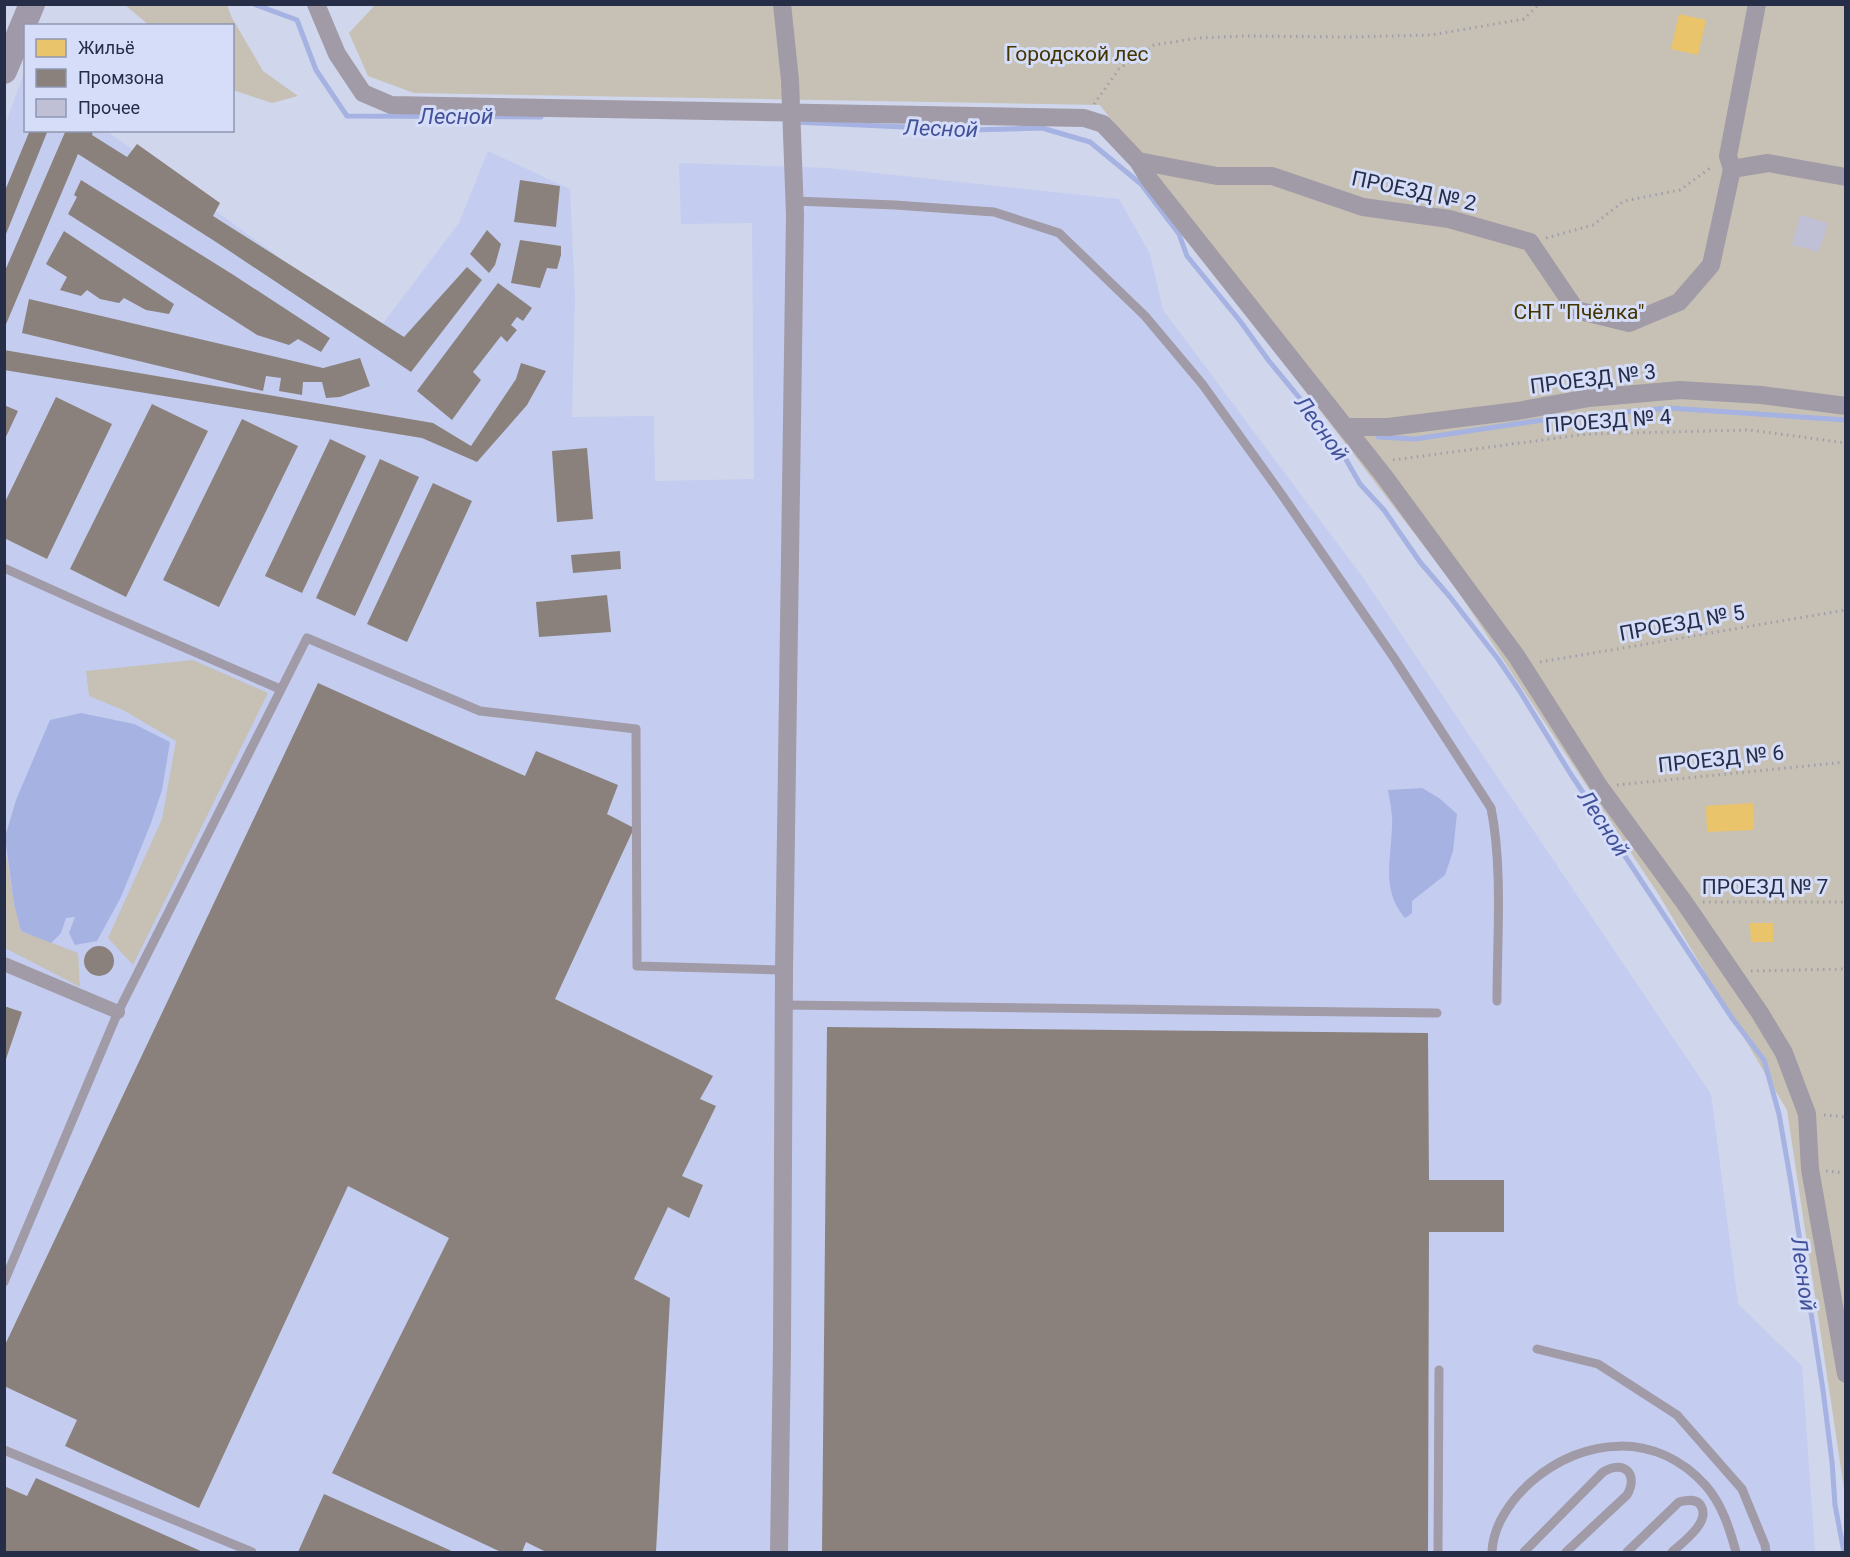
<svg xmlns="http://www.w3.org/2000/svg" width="1850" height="1557" viewBox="0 0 1850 1557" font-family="Roboto,sans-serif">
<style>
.built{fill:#c4cdef}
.green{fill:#c6c1b4}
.water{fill:#a5b2e2}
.homes{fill:#e9c46a}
.industry{fill:#8a817c}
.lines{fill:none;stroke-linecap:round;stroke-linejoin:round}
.stream{stroke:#a5b2e2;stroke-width:5}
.building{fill:#bfbfd6}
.path{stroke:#a09eab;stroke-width:3;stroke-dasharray:1.5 4.5;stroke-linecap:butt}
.service{stroke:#a19aa7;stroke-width:9}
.pedestrian{stroke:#a19aa7;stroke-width:14}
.minor{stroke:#a19aa7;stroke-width:18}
.secondary{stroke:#a099aa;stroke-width:26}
.labels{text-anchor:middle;stroke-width:6;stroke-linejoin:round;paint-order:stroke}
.park-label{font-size:21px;fill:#433500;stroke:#d5ddf8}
.street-label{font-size:21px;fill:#262d47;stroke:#d5ddf8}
.water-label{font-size:22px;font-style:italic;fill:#425199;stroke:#d5ddf8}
</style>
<rect width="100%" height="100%" fill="#d0d6ec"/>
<path class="built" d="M25,70L26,130L107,131L378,330L459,223L488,151L570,189L575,296L572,416L570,417L654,416L655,481L754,479L752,223L681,224L679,163L829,168L1119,199L1150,254L1163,310L1364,579L1711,1094L1738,1304L1802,1366L1815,1552H5L4,128Z"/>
<path class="green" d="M376,4L1845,5V1495L1787,1110L1659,895L1453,584L1210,267L1164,187L1100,105L414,93L368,76L349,33Z
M125,5H227L232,18L263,71L298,96L272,103L233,90L232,26L149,25Z
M193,660L268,693L133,965L108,938L162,819L176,741L123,710L89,696L86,671Z
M7,857L14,904L21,931L78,953L80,987L5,948L4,859Z"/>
<path class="water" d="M81,713L134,724L170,742L162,790L151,823L121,897L97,941L75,945L69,933L75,917L66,918L61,933L51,943L21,931L14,904L5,837L16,800L50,720Z
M1422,788L1439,798L1457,814L1453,851L1445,875L1412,901V913L1405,918C1381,890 1391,861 1392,827C1393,815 1390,802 1388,790Z"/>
<path class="homes" d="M1679,14L1706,20L1698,55L1671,49Z
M1753,803L1754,830L1707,832L1706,806Z
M1750,923H1773V942H1751Z"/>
<path class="industry" d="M30,130H48L4,239V193Z
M66,130H93L92,135L127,157L137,144L220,203L213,216L404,337L467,267L482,280L411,372L216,242L78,154L4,329V273Z
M81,180L232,274L330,338L321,352L298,339L289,345L257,335L68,214L77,197L74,195Z
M520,180L560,186L556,227L514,222Z
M487,230L501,244L495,265L489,273L470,254Z
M64,231L174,304L169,314L146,310L124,298L119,303L100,299L87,290L81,296L60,290L67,277L46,264Z
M520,240L561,246V255L557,269L547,268L540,288L511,283Z
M498,283L532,308L523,321L517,317L511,325L517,330L507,342L501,336L473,372L481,380L452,420L417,391Z
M29,299L323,368L360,358L370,386L340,397L326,398L322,382H303L302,395L279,391L281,378L266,376L263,391L22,333Z
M4,350L433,423L471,446L516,379L521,363L546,371L527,405L477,462L422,438L4,370Z
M56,397L112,424L47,559L4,538V504Z
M152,404L208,431L126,597L70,569Z
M4,405L18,411L4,441Z
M242,419L298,446L219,607L163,580Z
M330,439L366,456L302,593L265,576Z
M587,448L593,519L557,522L552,451Z
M380,459L419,477L355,616L316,598Z
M433,483L472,501L407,642L367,624Z
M620,551L621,569L573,573L571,555Z
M607,595L611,632L539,637L536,602Z
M318,683L525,776L536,751L618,785L607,814L634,828L555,999L713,1076L700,1099L716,1106L682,1176L703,1185L689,1218L668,1207L634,1279L670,1298L656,1552H546L526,1542L522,1552H501L332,1473L449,1238L348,1186L199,1508L65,1446L77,1420L4,1386V1347Z
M84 961a15 15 0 1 1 30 0a15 15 0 1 1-30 0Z
M4,1006L22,1012L5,1062H4Z
M827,1027L1428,1033L1429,1180H1504V1232H1429L1428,1552H822Z
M36,1478L203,1552H4V1486L27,1496Z
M324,1494L454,1552H298Z"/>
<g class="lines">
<path class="stream" d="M254,4L297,20L316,70L347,116L541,117
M794,122L971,130L1042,128L1090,142L1141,184L1179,234L1187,256L1240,321L1269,361L1336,442L1360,484L1384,510L1420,562L1450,597L1498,659L1519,690L1570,773L1732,1018L1764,1060L1779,1114L1790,1177L1823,1390L1832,1462L1835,1505L1844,1552
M1378,437L1415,439L1543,420L1669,408L1846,420"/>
</g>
<path class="building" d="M1800,215L1828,223L1819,252L1792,245Z"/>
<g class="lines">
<path class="path" d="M1094,104L1119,69L1154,45L1198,38L1246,36L1350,37L1431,35L1524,19L1539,4
M1546,238L1593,225L1624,201L1680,190L1713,166
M1393,460L1587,434L1750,430L1846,443
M1540,662L1846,610
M1617,785L1846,762
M1703,902H1846
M1751,971L1846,969
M1824,1115L1846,1117
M1826,1171L1846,1173"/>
<path class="service" d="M795,201L895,205L994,212L1059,233L1145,316L1203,385L1282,495L1394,658L1491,808C1503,867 1497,940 1497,1001
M4,568L95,609L280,689
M783,1005L1437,1013
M4,1282L118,1012L307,638L480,711L636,729L637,966L784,970
M1537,1349L1598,1364L1677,1415L1742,1489L1765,1545L1766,1552
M4,1450L252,1552
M1438,1552L1439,1370
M1492,1552C1493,1525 1511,1500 1531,1482C1584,1436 1657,1431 1706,1486C1722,1504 1730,1530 1736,1552
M1524,1552L1603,1472C1624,1459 1639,1474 1627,1495L1566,1552
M1627,1552L1679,1502C1687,1500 1697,1498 1701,1506C1711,1522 1682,1543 1672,1552"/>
<path class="pedestrian" d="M4,964L118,1012"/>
<path class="minor" d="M316,4L337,54L363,93L391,105L1084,118L1103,124L1138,161L1149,179L1384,476L1517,657L1599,786L1684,902L1760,1013L1784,1053L1807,1114L1810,1169L1846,1374
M1138,161L1217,176H1272L1363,207L1449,219L1530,242L1576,310L1629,323L1679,302L1711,265L1732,169L1728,156L1757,4
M1732,169L1768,163L1846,177
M1346,427H1388L1517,411L1589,398L1680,390L1761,395L1846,406
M779,1552L782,1347L784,970L795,215L790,80L782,4"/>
<path class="secondary" d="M4,71L32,4"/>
</g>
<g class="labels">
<g class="park-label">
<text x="1077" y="61">Городской лес</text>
<text x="1579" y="319">СНТ "Пчёлка"</text>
</g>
<g class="street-label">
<text transform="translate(1414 191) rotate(12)" y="7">ПРОЕЗД № 2</text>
<text transform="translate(1593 379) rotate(-7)" y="7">ПРОЕЗД № 3</text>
<text transform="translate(1608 421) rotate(-4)" y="7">ПРОЕЗД № 4</text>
<text transform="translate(1682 623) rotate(-10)" y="7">ПРОЕЗД № 5</text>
<text transform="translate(1721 759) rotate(-6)" y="7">ПРОЕЗД № 6</text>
<text x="1765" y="894">ПРОЕЗД № 7</text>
</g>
<g class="water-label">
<text x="456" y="124">Лесной</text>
<text transform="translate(941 128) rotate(2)" y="8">Лесной</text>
<text transform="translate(1322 428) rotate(54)" y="8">Лесной</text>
<text transform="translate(1604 823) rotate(57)" y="8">Лесной</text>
<text transform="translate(1804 1274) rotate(82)" y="8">Лесной</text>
</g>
</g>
<rect width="1850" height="1557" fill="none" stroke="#262d47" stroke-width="12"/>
<rect x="24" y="24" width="210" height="108" fill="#d5ddf8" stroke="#8f97b1" stroke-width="1.5"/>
<rect x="36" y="39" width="30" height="18" fill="#e9c46a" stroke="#8f97b1" stroke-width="1.5"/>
<text x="78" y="54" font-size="18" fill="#262d47">Жильё</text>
<rect x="36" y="69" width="30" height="18" fill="#8a817c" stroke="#8f97b1" stroke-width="1.5"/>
<text x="78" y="84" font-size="18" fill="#262d47">Промзона</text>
<rect x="36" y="99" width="30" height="18" fill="#bfbfd6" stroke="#8f97b1" stroke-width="1.5"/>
<text x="78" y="114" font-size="18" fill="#262d47">Прочее</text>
</svg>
